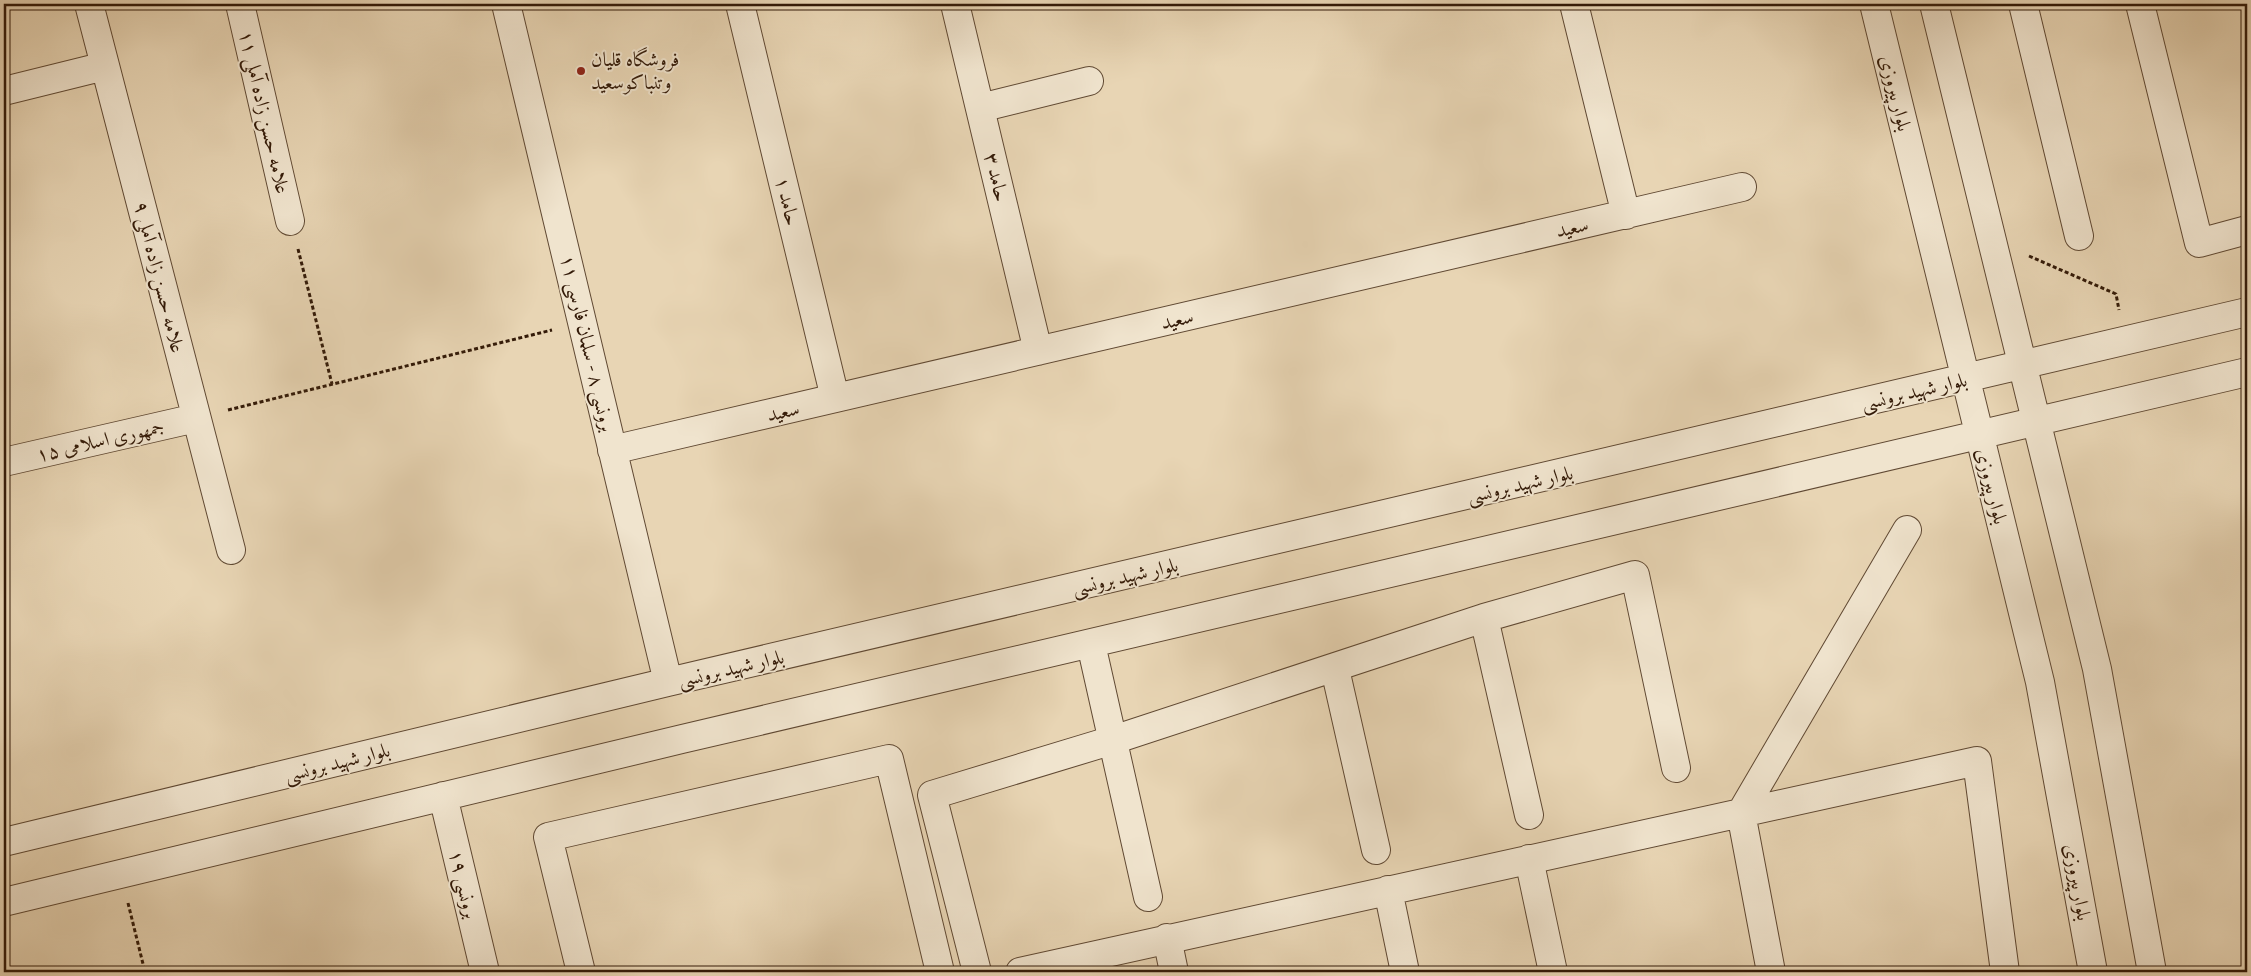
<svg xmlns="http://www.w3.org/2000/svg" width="2251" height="976" viewBox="0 0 2251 976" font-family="Alegreya,Amiri,serif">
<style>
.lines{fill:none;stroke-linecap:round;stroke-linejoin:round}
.minor-casing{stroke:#604933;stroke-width:30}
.path{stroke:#331a08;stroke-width:3;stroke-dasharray:4 2.5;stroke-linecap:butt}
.minor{stroke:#f0e4ce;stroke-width:28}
.poi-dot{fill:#8f2418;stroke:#f0e4ce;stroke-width:2}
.labels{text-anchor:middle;stroke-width:4;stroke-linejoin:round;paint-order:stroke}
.poi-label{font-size:20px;fill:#331a08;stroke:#f0e4ce;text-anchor:start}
.street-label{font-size:20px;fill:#331a08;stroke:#f0e4ce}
</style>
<rect width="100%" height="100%" fill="#e8d5b4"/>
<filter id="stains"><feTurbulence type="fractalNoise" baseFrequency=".004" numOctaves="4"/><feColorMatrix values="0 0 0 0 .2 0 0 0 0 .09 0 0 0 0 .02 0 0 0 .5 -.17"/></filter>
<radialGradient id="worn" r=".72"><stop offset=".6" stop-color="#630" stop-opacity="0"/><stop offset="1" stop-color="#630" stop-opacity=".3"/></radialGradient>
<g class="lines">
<defs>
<path id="minor" d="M89,4L231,550
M240,4L290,221
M506,4L668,682
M740,4L835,398
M955,4L1038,351
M1574,4L1626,215
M1874,4L2040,682L2093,972
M1934,4L2097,669L2152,972
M2023,4L2079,236
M2140,4L2199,243L2247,230
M4,91L105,66
M980,108L1089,81
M612,450L1742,187
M4,462L196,418
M1484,618L1635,575L1676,768
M1091,644L1148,897
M1335,669L1376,850
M443,796L485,972
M4,842L668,682L2247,312
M1529,859L1553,972
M1388,890L1405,972
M4,902L682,739L2247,372
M1167,938L1174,972
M581,972L548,837L889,759L940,972
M977,972L932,795L1113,740L1484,618L1529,815
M1020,972L1977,761L2005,972
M1771,972L1741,813L1907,530"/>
</defs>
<use href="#minor" class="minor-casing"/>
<path class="path" d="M298,249L332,384
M2029,256L2116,294L2119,310
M228,410L552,330
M128,903L145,972"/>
<use href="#minor" class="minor"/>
</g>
<circle class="poi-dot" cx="581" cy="71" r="5"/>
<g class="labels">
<g class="poi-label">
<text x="591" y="66">فروشگاه قلیان<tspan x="591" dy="23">وتنباکوسعید</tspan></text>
</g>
<g class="street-label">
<text transform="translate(1896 93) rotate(76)" y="7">بلوار پیروزی</text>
<text transform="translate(265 112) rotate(77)" y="7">علامه حسن زاده آملی ۱۱</text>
<text transform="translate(997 177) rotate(77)" y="7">حامد ۳</text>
<text transform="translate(788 201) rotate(77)" y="7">حامد ۱</text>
<text transform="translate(1572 227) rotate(-13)" y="7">سعید</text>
<text transform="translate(160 277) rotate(76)" y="7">علامه حسن زاده آملی ۹</text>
<text transform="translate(1177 319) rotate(-13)" y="7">سعید</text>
<text transform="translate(588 343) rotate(77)" y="7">برونسی ۸ - سلمان فارسی ۱۱</text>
<text transform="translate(1914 391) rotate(-13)" y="7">بلوار شهید برونسی</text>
<text transform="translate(783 411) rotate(-13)" y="7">سعید</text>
<text transform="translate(100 440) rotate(-13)" y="7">جمهوری اسلامی ۱۵</text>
<text transform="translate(1520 484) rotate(-13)" y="7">بلوار شهید برونسی</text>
<text transform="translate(1992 486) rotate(76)" y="7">بلوار پیروزی</text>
<text transform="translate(1125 576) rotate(-13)" y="7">بلوار شهید برونسی</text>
<text transform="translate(731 668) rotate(-13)" y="7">بلوار شهید برونسی</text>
<text transform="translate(337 762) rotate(-14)" y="7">بلوار شهید برونسی</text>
<text transform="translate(2078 882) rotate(80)" y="7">بلوار پیروزی</text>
<text transform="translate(464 884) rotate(77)" y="7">برونسی ۱۹</text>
</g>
</g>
<rect width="2251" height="976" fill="none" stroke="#e8d5b4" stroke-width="20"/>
<rect x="5" y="5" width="2241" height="966" fill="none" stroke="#331a08" stroke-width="2.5"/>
<rect x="10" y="10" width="2231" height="956" fill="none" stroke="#331a08"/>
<rect width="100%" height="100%" filter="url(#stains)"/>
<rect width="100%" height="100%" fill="url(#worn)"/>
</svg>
